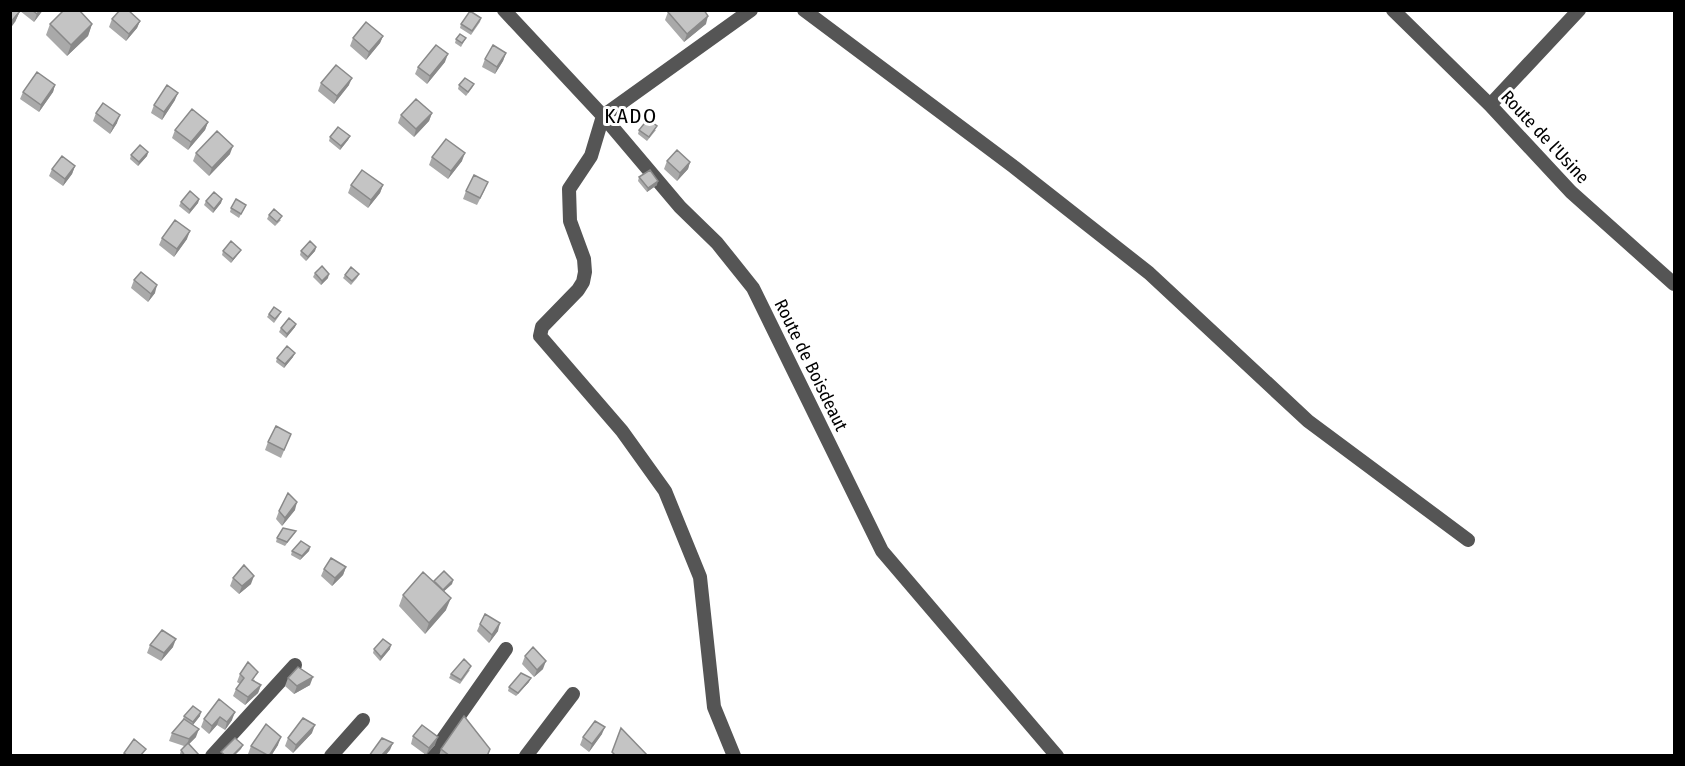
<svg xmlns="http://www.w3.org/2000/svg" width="1685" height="766" viewBox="0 0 1685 766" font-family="'Fira Sans Condensed',sans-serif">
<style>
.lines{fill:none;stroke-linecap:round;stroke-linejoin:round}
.minor{stroke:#555;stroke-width:14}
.wall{fill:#a9a9a9}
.shaded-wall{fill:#898989}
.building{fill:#c4c4c4;stroke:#898989;stroke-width:1.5}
.labels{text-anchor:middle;stroke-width:6;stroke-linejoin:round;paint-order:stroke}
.street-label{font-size:18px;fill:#000;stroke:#fff}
.quarter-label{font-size:21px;letter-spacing:1.5px;fill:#000;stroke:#fff}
</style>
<rect width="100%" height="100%" fill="#fff"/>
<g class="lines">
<path class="minor" d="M504,10L603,116L680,207L717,243L753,288L882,551L1057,756
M804,10L1014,167L1149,273L1308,421L1468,540
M1393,10L1490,105L1571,192L1674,284
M1490,105L1579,10
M212,756L295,665
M331,756L363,720
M431,756L506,649
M526,756L573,694
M734,756L714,707L700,577L665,491L622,431L540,336L542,327L578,290L583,282L585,272L584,259L570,221L569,189L591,156L603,116L751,10"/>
</g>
<path class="wall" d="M10,10H43L34,22L20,11L15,22Z
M668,12L706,24L684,42L665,20Z
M481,18L480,22L471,35L460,28L461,24Z
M112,19L140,21L137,28L126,41L109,27Z
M50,24H92L88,36L67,56L46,35Z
M383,36L380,43L366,60L350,46L353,38Z
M466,38L461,47L455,43L456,39Z
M506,53L503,61L495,74L482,67L485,59Z
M445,62L427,84L415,74L418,67Z
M321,83L349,85L334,104L318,91Z
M474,84L472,88L466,96L458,89L459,85Z
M55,85L53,92L39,112L20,99L23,92Z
M175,100L162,120L151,113L154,105Z
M96,113L117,123L110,134L93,121Z
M432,113L429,121L414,137L398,123L401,115Z
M208,122L205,130L188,150L172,138L175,130Z
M639,130H656L647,141L638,134Z
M350,136L348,140L340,150L329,141L330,137Z
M148,152L147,156L138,166L130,159L131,155Z
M196,153L230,154L209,176L193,161Z
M432,157L462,161L448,179L429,165Z
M667,161L690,162L688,169L677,181L664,169Z
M75,166L72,174L63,186L49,176L52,169Z
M639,177L657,185L647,192L638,181Z
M351,185H383L380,193L368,208L348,193Z
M485,189L477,205L463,199L466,191Z
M199,199L198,203L189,214L179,206L181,202Z
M222,199L221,203L213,213L204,205L206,201Z
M246,205L239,218L230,212L231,208Z
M269,215L281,220L275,226L267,219Z
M162,238L187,239L174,257L159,245Z
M316,247L315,251L306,261L300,255L301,251Z
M241,250L239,253L231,263L222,255L223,251Z
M315,273L328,278L321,285L313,277Z
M359,274L357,278L351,285L343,278L345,275Z
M134,280L155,293L148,302L131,288Z
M281,312L279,316L274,323L267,317L269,314Z
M296,324L295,327L286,338L279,332L281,328Z
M293,357L284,368L276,362L277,358Z
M291,434L281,458L265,450L268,442Z
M295,510L282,526L276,519L279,511Z
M296,531L294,534L285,546L276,542L277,538Z
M310,547L309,551L300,560L291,555L292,551Z
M346,567L343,575L332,586L321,576L324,569Z
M233,578L251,584L239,594L230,586Z
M453,580L452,584L444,591L446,610L425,634L399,606L403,595L433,581Z
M480,624L498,631L489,643L477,631Z
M150,645L173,647L161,661L147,653Z
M374,649H390L380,661L373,653Z
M525,656L543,669L534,677L522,664Z
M470,670L460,684L449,678L451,674Z
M240,674L255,680L254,681L261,685L258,693L245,705L233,696L236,689L240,684L237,682Z
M288,678L310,685L294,694L285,686Z
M529,682L516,696L508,691L509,687Z
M219,699L232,720L225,730L217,725L209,734L201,727L204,719Z
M184,716H200L193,725L196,737L189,744L199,755V756H181L180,754L181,750L184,746L169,741L172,733L183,720Z
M312,733L293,753L285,746L288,738Z
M602,734L589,752L580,745L583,737Z
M413,736L435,745L426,755L411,744Z
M278,745L271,756H252L248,754L251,746Z
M441,749H490L488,756H439Z"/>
<path class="shaded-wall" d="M40,10H43L34,22L37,14Z
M20,11L15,22L10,29V23Z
M708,16L706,24L684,42L687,34Z
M140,21L137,28L126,41L129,34Z
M92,24L88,36L67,56L71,45Z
M383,36L380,43L366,60L369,52Z
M506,53L503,61L495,74L497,67Z
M448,54L445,62L427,84L430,76Z
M352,78L349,85L334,104L337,96Z
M55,85L53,92L39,112L41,105Z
M178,93L175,100L162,120L164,112Z
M432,113L429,121L414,137L416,129Z
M120,115L117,123L110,134L113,126Z
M208,122L205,130L188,150L191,142Z
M350,136L348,140L340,150L341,146Z
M233,146L230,154L209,176L212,168Z
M148,152L147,156L138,166L139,162Z
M465,153L462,161L448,179L451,171Z
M690,162L688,169L677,181L680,173Z
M75,166L72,174L63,186L65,179Z
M658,181L657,185L647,192L648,188Z
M383,185L380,193L368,208L371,200Z
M199,199L198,203L189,214L190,210Z
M222,199L221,203L213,213L214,209Z
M190,231L187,239L174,257L177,249Z
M316,247L315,251L306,261L308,257Z
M241,250L239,253L231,263L233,259Z
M329,274L328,278L321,285L322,281Z
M157,285L155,293L148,302L151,294Z
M296,324L295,327L286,338L287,334Z
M295,353L293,357L284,368L285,364Z
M297,502L295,510L282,526L285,518Z
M310,547L309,551L300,560L302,556Z
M346,567L343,575L332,586L335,578Z
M254,576L251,584L239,594L242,586Z
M453,580L452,584L441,594L442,590Z
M451,598L446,610L425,634L429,623Z
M500,623L498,631L489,643L492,635Z
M176,639L173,647L161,661L164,653Z
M391,645L390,649L380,661L381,657Z
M546,661L543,669L534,677L537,670Z
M313,677L310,685L294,694L297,686Z
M531,678L529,682L516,696L518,693Z
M261,685L258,693L245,705L248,697Z
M201,712L200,716L192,726L193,722Z
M235,712L232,720L225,730L227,722Z
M220,717L217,725L209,734L212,726Z
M315,725L312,733L293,753L296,745Z
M605,727L602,734L589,752L592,744Z
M199,729L196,737L186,747L189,739Z
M281,737L278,745L271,756H269Z
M438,737L435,745L426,755L429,748Z
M393,743L390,750L385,756H381Z
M243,745L241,749L234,756H232Z"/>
<path class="building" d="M10,10L20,11L10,23Z
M32,10H40L37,14Z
M64,10H79L92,24L71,45L50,24Z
M120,10H128L140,21L129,34L112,19Z
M670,10H704L708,16L687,34L668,12Z
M470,11L481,18L472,31L461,24Z
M366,22L383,36L369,52L353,38Z
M460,34L466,38L462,43L456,39Z
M436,45L448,54L430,76L418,67Z
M493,45L506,53L497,67L485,59Z
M336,65L352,78L337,96L321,83Z
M37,72L55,85L41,105L23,92Z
M465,78L474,84L468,92L459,85Z
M167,85L178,93L164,112L154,105Z
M416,99L432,113L416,129L401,115Z
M103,103L120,115L113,126L96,113Z
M192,109L208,122L191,142L175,130Z
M648,119L657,126L649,137L639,130Z
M338,127L350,136L341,146L330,137Z
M217,131L233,146L212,168L196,153Z
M446,139L465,153L451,171L432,157Z
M140,145L148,152L139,162L131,155Z
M677,150L690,162L680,173L667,161Z
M62,156L75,166L65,179L52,169Z
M362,170L383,185L371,200L351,185Z
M650,170L658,181L648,188L639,177Z
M474,175L488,182L480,198L466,191Z
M190,191L199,199L190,210L181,202Z
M214,192L222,199L214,209L206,201Z
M236,199L246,205L241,214L231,208Z
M274,209L282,216L277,222L269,215Z
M175,220L190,231L177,249L162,238Z
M231,241L241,250L233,259L223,251Z
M310,241L316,247L308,257L301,251Z
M322,266L329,274L322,281L315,273Z
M351,267L359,274L352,281L345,275Z
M141,272L157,285L151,294L134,280Z
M274,307L281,312L275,319L269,314Z
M289,318L296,324L287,334L281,328Z
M287,346L295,353L285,364L277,358Z
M276,426L291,434L284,450L268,442Z
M288,493L297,502L285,518L279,511Z
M283,528L296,531L287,542L277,538Z
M301,541L310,547L302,556L292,551Z
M331,558L346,567L335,578L324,569Z
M244,565L254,576L242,586L233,578Z
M444,571L453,580L443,590L434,581Z
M423,572L451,598L429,623L403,595Z
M485,614L500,623L492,635L480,624Z
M162,630L176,639L164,653L150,645Z
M383,639L391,645L381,657L374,649Z
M533,647L546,661L537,670L525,656Z
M464,659L471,666L461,680L451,674Z
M248,662L258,672L252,680L261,685L248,697L236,689L244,678L240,674Z
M298,667L313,677L297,686L288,678Z
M521,673L531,678L518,693L509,687Z
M219,699L235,712L227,722L220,717L212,726L204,719Z
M193,706L201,712L193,722L184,716Z
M464,716L490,749L487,756H450L441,749Z
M303,718L315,725L296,745L288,738Z
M184,719L199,729L189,739L172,733Z
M595,721L605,727L592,744L583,737Z
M266,724L281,737L269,756L251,746Z
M422,725L438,737L429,748L413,736Z
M621,728L648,756H616L612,752Z
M235,738L243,745L232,756H226L221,752Z
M382,738L393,743L381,756H369Z
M134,739L146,749L140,756H128L124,753Z
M188,743L199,755L198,756H185L181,750Z"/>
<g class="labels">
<g class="street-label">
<text transform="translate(1545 137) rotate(47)" y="6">Route de l'Usine</text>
<text transform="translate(811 365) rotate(64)" y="6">Route de Boisdeaut</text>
</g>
<g class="quarter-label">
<text x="631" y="123">KADO</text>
</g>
</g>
<rect width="1685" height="766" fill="none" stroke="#000000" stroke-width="24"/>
</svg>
